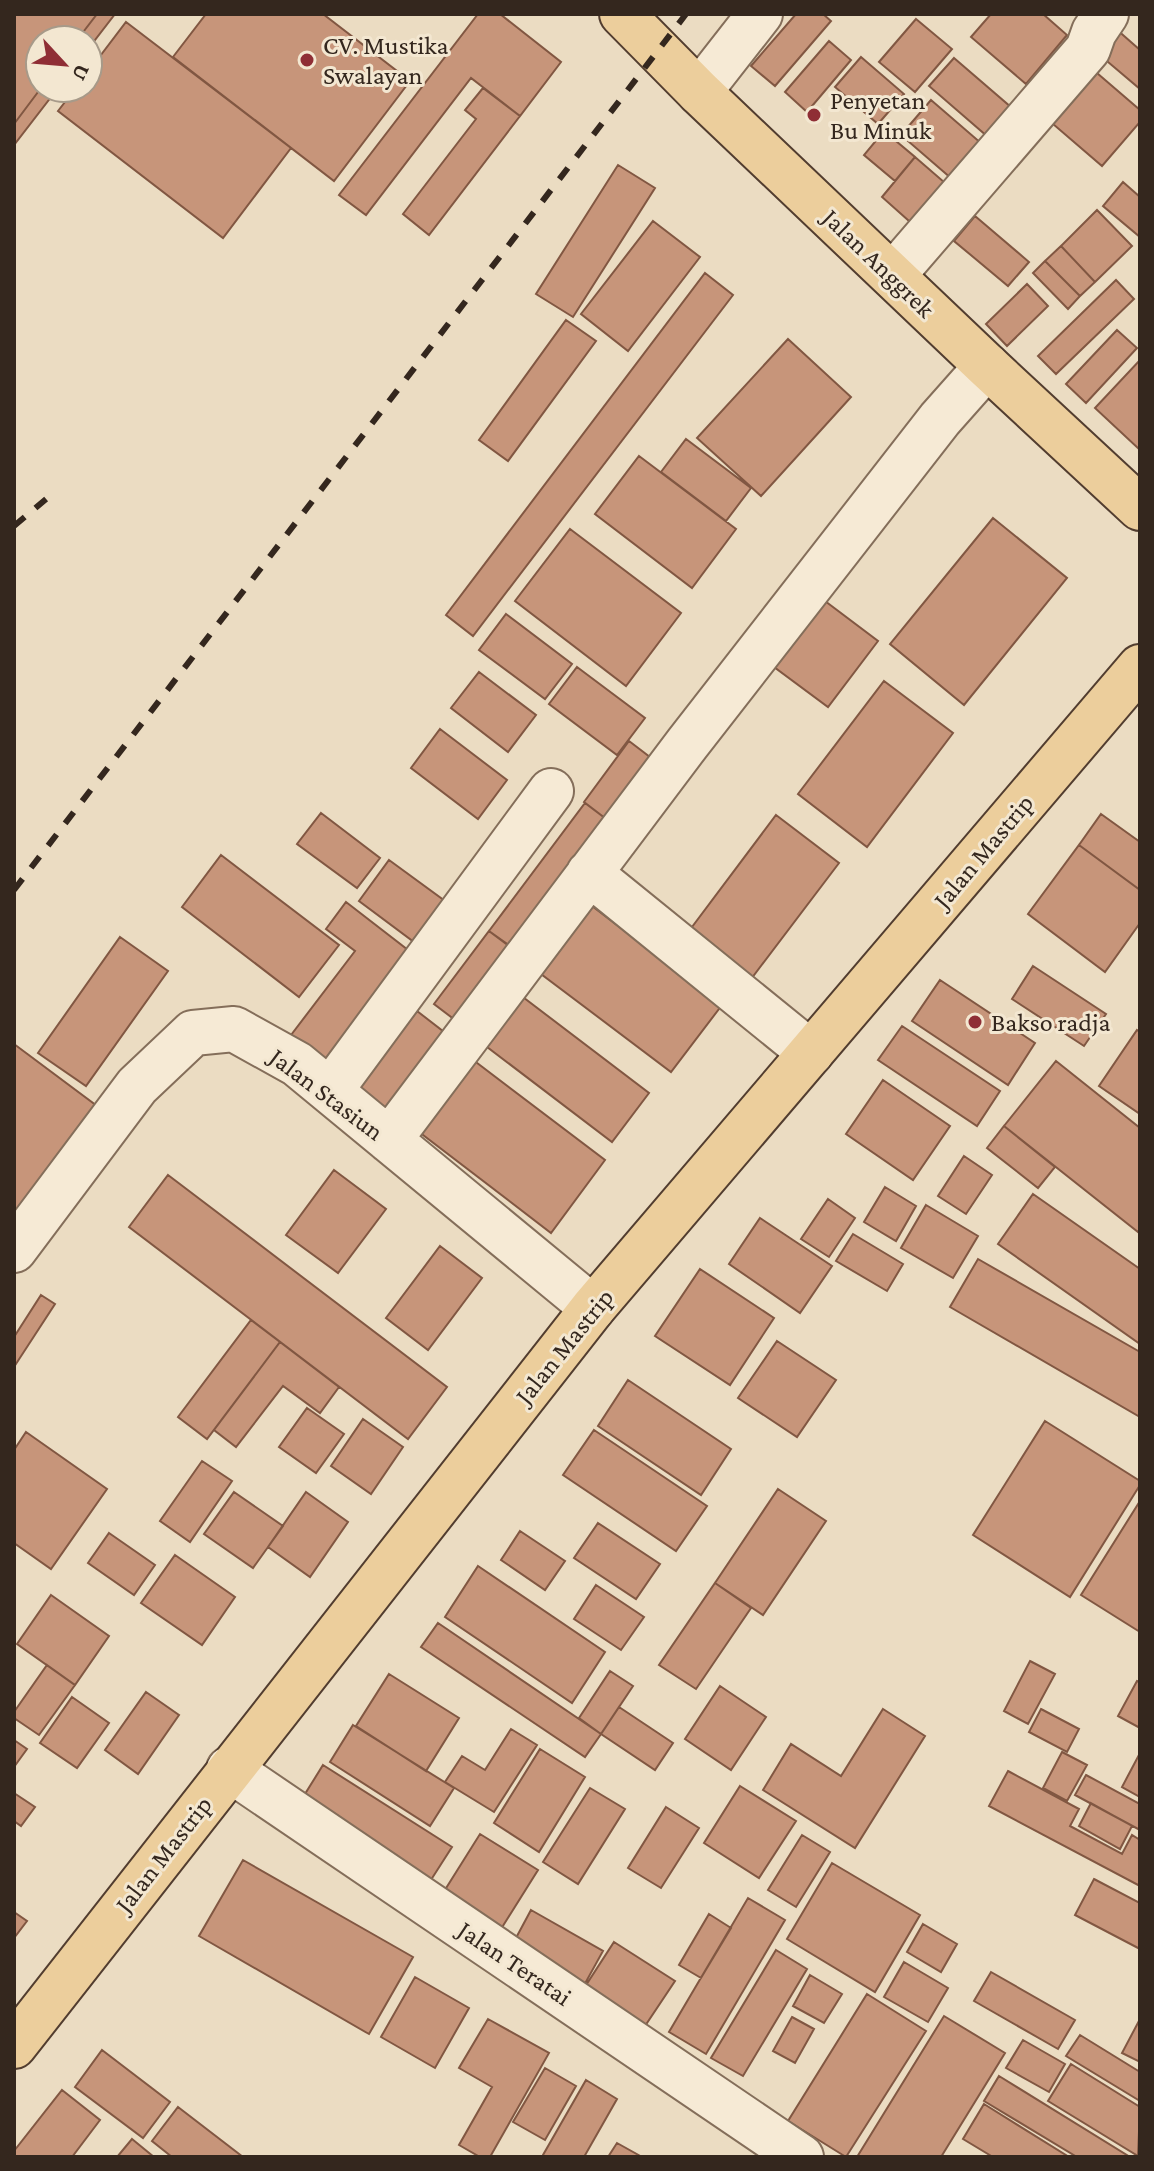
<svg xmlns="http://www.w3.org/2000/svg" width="1154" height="2171" viewBox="0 0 1154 2171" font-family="'Crimson Pro',serif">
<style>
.building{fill:#c7957a;stroke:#815742;stroke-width:2}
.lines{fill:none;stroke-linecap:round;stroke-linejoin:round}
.minor-casing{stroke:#846e5a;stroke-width:48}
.major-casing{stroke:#523d2f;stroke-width:48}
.minor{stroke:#f6ead5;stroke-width:44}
.major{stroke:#ecce9c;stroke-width:44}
.rail{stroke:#34271e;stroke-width:6;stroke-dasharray:14 14;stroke-linecap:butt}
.poi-dot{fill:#8f2e35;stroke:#f3e7d1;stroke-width:3}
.labels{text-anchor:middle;stroke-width:6;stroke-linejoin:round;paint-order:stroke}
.poi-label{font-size:26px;fill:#34271e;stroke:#f3e7d1;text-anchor:start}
.street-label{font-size:26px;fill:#34271e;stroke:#f3e7d1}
</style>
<rect width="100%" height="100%" fill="#ebdcc2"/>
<path class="building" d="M14,14H115L88,49V40H40V88H58L14,145Z
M14,14H97L77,40H40L41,88L14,124Z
M206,14H323L410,81L334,181L173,57Z
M478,14H500L561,62L520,116L471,78L366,215L339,195Z
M796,14H823L831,21L775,86L751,66Z
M991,14H1043L1067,35L1026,84L971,37Z
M916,19L952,49L915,92L879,62Z
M126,22L291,148L223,238L58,111L76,88H88V72Z
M1115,28L1140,50V89L1095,51Z
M829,41L851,60L807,112L785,92Z
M861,57L904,94L878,124L835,87Z
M954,58L1019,114L995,143L929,86Z
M1090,67L1140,110V122L1102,166L1046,118Z
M483,88L520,116L429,235L403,214L476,119L465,110Z
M931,100L989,150L959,185L901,135Z
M884,131L915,157L895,181L864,155Z
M915,157L952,189L918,229L882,197Z
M618,165L655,188L573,317L536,294Z
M1123,182L1140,197V237L1103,206Z
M1097,210L1132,246L1095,282L1061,246Z
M975,216L1029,262L1008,286L954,241Z
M653,221L700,257L628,351L581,314Z
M1061,246L1095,282L1080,296L1045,261Z
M1045,261L1080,296L1068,309L1033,273Z
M705,273L733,295L473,636L446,615Z
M1116,280L1134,299L1056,374L1038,356Z
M1027,284L1048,306L1007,346L986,324Z
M566,320L596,341L508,461L479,440Z
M1117,330L1137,348L1086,403L1066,384Z
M788,339L851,397L761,496L697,438Z
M1140,360V450L1095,408Z
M686,439L751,488L726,521L661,472Z
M639,456L736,529L692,588L595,514Z
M993,518L1067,578L964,705L890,644Z
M570,529L681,613L626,686L515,601Z
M821,598L878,641L828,707L770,664Z
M506,614L572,664L545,699L479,650Z
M577,667L645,718L617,755L549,704Z
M479,672L536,715L508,752L451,708Z
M884,681L953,733L867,847L798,794Z
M440,729L507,780L478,819L411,768Z
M629,741L663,767L618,828L584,802Z
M585,803L618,828L521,955L489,931Z
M321,813L380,858L357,888L297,844Z
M1101,814L1140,842V890L1079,845Z
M776,815L839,863L745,987L683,939Z
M1079,845L1140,890V923L1105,972L1028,914Z
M221,855L339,945L299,997L182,907Z
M389,860L445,901L414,942L359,901Z
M346,902L408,950L322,1065L288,1039L355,951L326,929Z
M588,903L722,1005L671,1072L537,971Z
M489,931L510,946L455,1020L434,1004Z
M120,937L168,971L86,1086L38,1053Z
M1033,966L1106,1014L1084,1046L1012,999Z
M940,980L1035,1043L1008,1085L912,1021Z
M511,988L649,1093L612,1142L474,1037Z
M417,1011L457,1042L395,1124L355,1093Z
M902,1026L1000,1091L977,1126L878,1060Z
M1137,1030L1140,1032V1114L1099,1086Z
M14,1044L97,1106L14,1217Z
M464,1053L605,1160L551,1233L410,1125Z
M1056,1061L1140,1128V1229L1138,1232L1004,1126Z
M883,1080L950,1126L913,1180L846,1134Z
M1004,1126L1055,1167L1038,1188L987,1148Z
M964,1156L992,1175L966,1214L938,1196Z
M334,1170L386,1209L338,1273L286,1235Z
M168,1175L447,1387L408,1439L129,1227Z
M885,1187L916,1206L896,1241L864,1222Z
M1033,1194L1140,1269V1344L998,1244Z
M828,1199L855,1218L829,1257L801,1239Z
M926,1205L978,1236L953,1278L901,1248Z
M760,1218L832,1266L800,1313L729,1264Z
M853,1234L903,1264L887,1291L836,1261Z
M440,1246L482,1278L428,1350L386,1318Z
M978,1259L1140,1352V1417L950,1307Z
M700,1269L774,1318L730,1385L655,1336Z
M41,1295L55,1304L14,1367V1337Z
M251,1320L280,1342L207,1439L178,1417Z
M777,1341L836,1380L797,1437L738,1398Z
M280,1342L339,1387L320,1413L283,1386L236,1447L214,1430Z
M628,1380L731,1449L701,1495L598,1426Z
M307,1408L344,1434L316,1473L279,1447Z
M363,1419L403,1447L371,1494L331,1466Z
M1045,1421L1140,1481V1485L1070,1597L973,1535Z
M594,1430L707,1506L676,1551L563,1475Z
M26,1432L107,1489L51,1569L14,1543V1450Z
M202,1461L232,1481L190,1542L160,1521Z
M778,1489L826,1521L763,1615L715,1583Z
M234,1492L283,1526L253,1568L204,1534Z
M306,1492L348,1522L310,1577L268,1547Z
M1140,1501V1632L1081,1595Z
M598,1523L660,1564L636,1599L574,1558Z
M520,1531L565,1561L545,1590L501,1560Z
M109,1533L155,1565L134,1595L88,1563Z
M175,1555L235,1597L202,1645L141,1603Z
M478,1566L605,1652L572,1703L445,1617Z
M715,1583L751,1608L696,1689L659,1665Z
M596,1585L644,1617L621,1650L574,1619Z
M51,1595L109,1636L75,1685L17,1644Z
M438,1623L601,1734L585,1757L421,1647Z
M1030,1661L1055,1674L1028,1724L1004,1711Z
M47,1665L75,1685L39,1735L14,1718V1712Z
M610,1671L633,1686L601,1734L579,1718Z
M389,1674L459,1718L426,1771L356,1726Z
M1137,1681L1140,1682V1728L1118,1716Z
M720,1686L766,1717L731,1770L685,1739Z
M146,1692L179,1715L138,1774L105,1750Z
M72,1697L109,1723L77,1768L40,1743Z
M619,1707L673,1743L655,1770L601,1734Z
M883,1709L925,1736L855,1848L763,1790L791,1744L841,1776Z
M1041,1709L1079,1729L1067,1752L1029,1732Z
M353,1725L454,1788L430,1826L330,1762Z
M511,1729L537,1745L494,1812L445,1782L462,1756L485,1770Z
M14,1740L27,1749L14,1767Z
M540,1749L585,1777L539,1852L494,1823Z
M1062,1752L1087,1765L1067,1801L1043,1788Z
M1140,1753V1797L1122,1787Z
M323,1765L452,1847L429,1883L300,1802Z
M1008,1771L1079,1809L1070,1826L1122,1854L1132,1835L1140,1840V1886L989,1806Z
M1086,1775L1140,1804V1830L1075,1795Z
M740,1786L796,1821L759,1878L704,1843Z
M590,1788L625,1809L578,1884L543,1862Z
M14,1793L35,1807L21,1826L14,1821Z
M1091,1803L1132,1826L1120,1849L1079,1826Z
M666,1807L699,1828L661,1888L628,1868Z
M480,1834L538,1870L496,1937L438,1901Z
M802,1835L830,1852L796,1907L768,1890Z
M243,1860L413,1957L369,2034L199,1936Z
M832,1863L920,1915L875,1992L787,1939Z
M1094,1879L1140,1903V1949L1075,1915Z
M748,1898L785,1920L706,2054L669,2032Z
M531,1910L603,1951L582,1989L510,1949Z
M14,1912L27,1921L14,1938Z
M709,1914L731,1928L701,1978L679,1965Z
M923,1924L957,1944L941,1972L907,1952Z
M614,1942L675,1981L639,2035L579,1996Z
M776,1950L807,1969L743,2076L711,2058Z
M904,1962L948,1988L928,2022L884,1997Z
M991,1972L1075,2020L1058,2049L974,2001Z
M810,1975L842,1994L824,2023L793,2006Z
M415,1977L469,2008L435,2068L381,2037Z
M867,1994L926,2031L846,2157L788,2121Z
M944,2016L1005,2053L941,2157H857Z
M792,2017L814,2029L795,2063L773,2051Z
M488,2019L549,2053L490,2157H480L459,2145L492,2087L459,2068Z
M1140,2019V2062L1122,2053Z
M1080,2035L1140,2072V2101L1066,2056Z
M1023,2040L1065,2064L1049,2092L1006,2068Z
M102,2050L170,2102L143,2138L75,2087Z
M1071,2064L1140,2107L1138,2156L1048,2101Z
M545,2068L576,2086L545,2140L513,2122Z
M999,2076L1130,2157H1077L984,2101Z
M586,2080L617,2099L584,2157H546L543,2155Z
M62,2090L100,2120L72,2157H14V2151Z
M984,2104L1069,2157H993L963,2139Z
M178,2107L243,2157H172L152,2141Z
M132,2139L154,2157H117Z
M617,2143L642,2157H608Z"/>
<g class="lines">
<defs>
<path id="minor" d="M699,92L760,14
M893,275L1088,49L1094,32L1106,14
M589,873L811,1053
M330,1091L551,791
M389,1140L687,744L940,419L987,366
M14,1250L137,1086L193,1033L234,1029L297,1064L593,1308
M229,1769L801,2157"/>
<path id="major" d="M622,14L699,92L987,366L1140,508
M14,2046L593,1308L1140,667"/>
</defs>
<use href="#minor" class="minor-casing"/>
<use href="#major" class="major-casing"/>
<use href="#minor" class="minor"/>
<use href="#major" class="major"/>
<path class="rail" d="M14,526L52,494
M14,890L686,14"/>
</g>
<g class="poi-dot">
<circle cx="307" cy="60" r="8"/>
<circle cx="814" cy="115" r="8"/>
<circle cx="975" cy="1022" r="8"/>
</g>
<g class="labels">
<g class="poi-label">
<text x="323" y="54">CV. Mustika<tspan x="323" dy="30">Swalayan</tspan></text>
<text x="830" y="109">Penyetan<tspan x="830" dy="30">Bu Minuk</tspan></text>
<text x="991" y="1031">Bakso radja</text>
</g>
<g class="street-label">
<text transform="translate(879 263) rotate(44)" y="9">Jalan Anggrek</text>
<text transform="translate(983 851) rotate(-50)" y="9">Jalan Mastrip</text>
<text transform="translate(327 1094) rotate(37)" y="9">Jalan Stasiun</text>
<text transform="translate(564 1346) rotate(-51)" y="9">Jalan Mastrip</text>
<text transform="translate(163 1854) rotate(-52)" y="9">Jalan Mastrip</text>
<text transform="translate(515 1963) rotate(34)" y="9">Jalan Teratai</text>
</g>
</g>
<rect width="1154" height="2171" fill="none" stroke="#34271e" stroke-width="32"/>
<g transform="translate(64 64) rotate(116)"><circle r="38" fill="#f3e7d1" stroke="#a79a89" stroke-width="2"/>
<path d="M0-6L14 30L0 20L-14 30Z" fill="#8f2e35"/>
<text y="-12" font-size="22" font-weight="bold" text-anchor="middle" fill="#34271e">U</text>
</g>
</svg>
